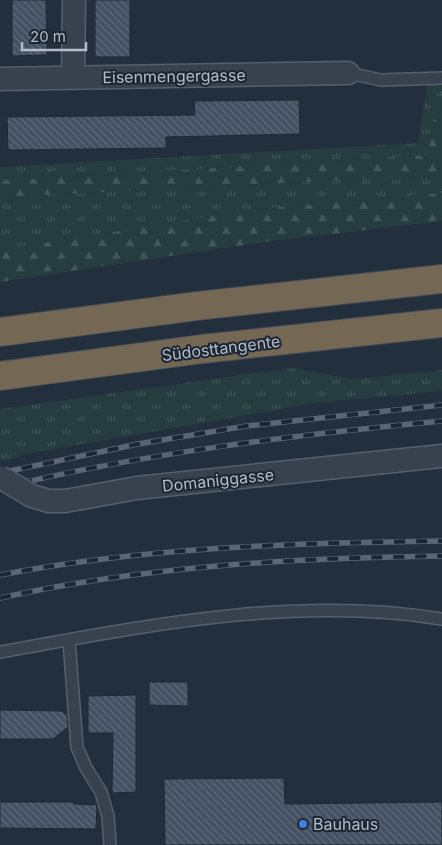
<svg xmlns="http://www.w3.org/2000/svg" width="442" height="845" viewBox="0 0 442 845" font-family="Inter,sans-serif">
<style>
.grass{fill:url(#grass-tufts)}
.forest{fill:url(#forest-firs)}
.building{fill:url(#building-back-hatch);stroke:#1f2835}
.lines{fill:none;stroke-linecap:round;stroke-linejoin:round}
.lane-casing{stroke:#565f6c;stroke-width:14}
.street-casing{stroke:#565f6c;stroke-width:25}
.highway-casing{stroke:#434c59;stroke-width:30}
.lane{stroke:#38414e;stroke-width:11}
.street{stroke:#38414e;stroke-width:22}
.highway{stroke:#746855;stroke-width:28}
.rail-casing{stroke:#5a6575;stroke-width:5.5}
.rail{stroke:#1d2633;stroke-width:4;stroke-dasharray:11;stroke-linecap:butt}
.street-bridge-casing{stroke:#565f6c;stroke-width:25;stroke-linecap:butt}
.street-bridge{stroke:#38414e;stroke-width:22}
.shop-dot{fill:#3f7fe0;stroke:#1d2633;stroke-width:2}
.labels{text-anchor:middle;stroke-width:4;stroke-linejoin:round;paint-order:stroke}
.street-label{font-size:16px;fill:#b4bcc9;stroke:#1d2633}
.poi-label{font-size:16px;fill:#b4bcc9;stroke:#1d2633;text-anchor:start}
</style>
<defs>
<pattern id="grass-tufts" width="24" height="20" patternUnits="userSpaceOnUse" patternTransform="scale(1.25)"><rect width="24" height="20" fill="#263c3f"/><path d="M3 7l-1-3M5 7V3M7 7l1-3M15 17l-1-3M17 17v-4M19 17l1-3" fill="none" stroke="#435659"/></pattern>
<pattern id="forest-firs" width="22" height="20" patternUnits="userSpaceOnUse" patternTransform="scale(1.25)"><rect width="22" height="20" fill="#263c3f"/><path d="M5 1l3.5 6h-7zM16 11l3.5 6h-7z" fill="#435659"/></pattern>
<pattern id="building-back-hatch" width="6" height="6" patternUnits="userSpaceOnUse" patternTransform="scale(1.25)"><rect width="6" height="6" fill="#455162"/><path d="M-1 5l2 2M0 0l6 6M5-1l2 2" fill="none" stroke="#5d6877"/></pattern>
</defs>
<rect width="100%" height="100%" fill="#242f3e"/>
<path class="grass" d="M428,78H442V109L431,124L429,155L0,181V167L418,143Z
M442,175V193L258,209L0,250V197Z
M292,368L353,379L442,370V391L315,403L37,452L0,461V409Z"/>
<path class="forest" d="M442,109V175L0,197V181L429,155L431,124Z
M442,193V221L264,242L0,282V250L258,209Z"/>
<path class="building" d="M12,0H46L47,55L12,56Z
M95,0H130V57H95Z
M299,100L300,134L166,137V148L8,150L7,117L195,115L194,101Z
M149,682H188V706L149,705Z
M136,695V792L112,793L113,733H88V696Z
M0,710L62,711L67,716L68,727L53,739H0Z
M284,778L285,804L442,802V845H165L164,779Z
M0,802H74V804L97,805L96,829L0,828Z"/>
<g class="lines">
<defs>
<path id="lane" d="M348,73L381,80L442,78
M69,640L77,747L86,768L101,792L108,816L110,845
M0,652C145,626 294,595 442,619"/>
<path id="street" d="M73,77L74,0
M0,79L348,73
M270,474L442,456"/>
<path id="highway" d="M0,332L197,306L442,279
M0,376L202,349L442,323"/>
</defs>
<use href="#lane" class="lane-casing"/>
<use href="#street" class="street-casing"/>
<use href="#highway" class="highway-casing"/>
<use href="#lane" class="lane"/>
<use href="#street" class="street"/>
<use href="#highway" class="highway"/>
<defs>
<path id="rail" d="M0,473L138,444L246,426L442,405
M0,488C145,453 294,435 442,421
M0,575C146,547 294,543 442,541
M0,598C145,566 294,558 442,556"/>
</defs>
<use href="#rail" class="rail-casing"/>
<use href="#rail" class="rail"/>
<defs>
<path id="street-bridge" d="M0,477L32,496L49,501H65L137,488L270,474"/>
</defs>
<use href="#street-bridge" class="street-bridge-casing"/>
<use href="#street-bridge" class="street-bridge"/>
</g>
<circle class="shop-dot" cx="303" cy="824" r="5"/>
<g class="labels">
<g class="street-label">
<text transform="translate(174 76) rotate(-1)" y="6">Eisenmengergasse</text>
<text transform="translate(221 348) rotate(-7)" y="6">Südosttangente</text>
<text transform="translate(218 480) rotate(-6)" y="6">Domaniggasse</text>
</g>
<g class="poi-label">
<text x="313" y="830">Bauhaus</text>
</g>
</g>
<path d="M22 42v8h64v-8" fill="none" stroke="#b4bcc9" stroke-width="2.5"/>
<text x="30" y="42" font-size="15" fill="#b4bcc9" stroke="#1d2633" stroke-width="4" paint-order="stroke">20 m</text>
</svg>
